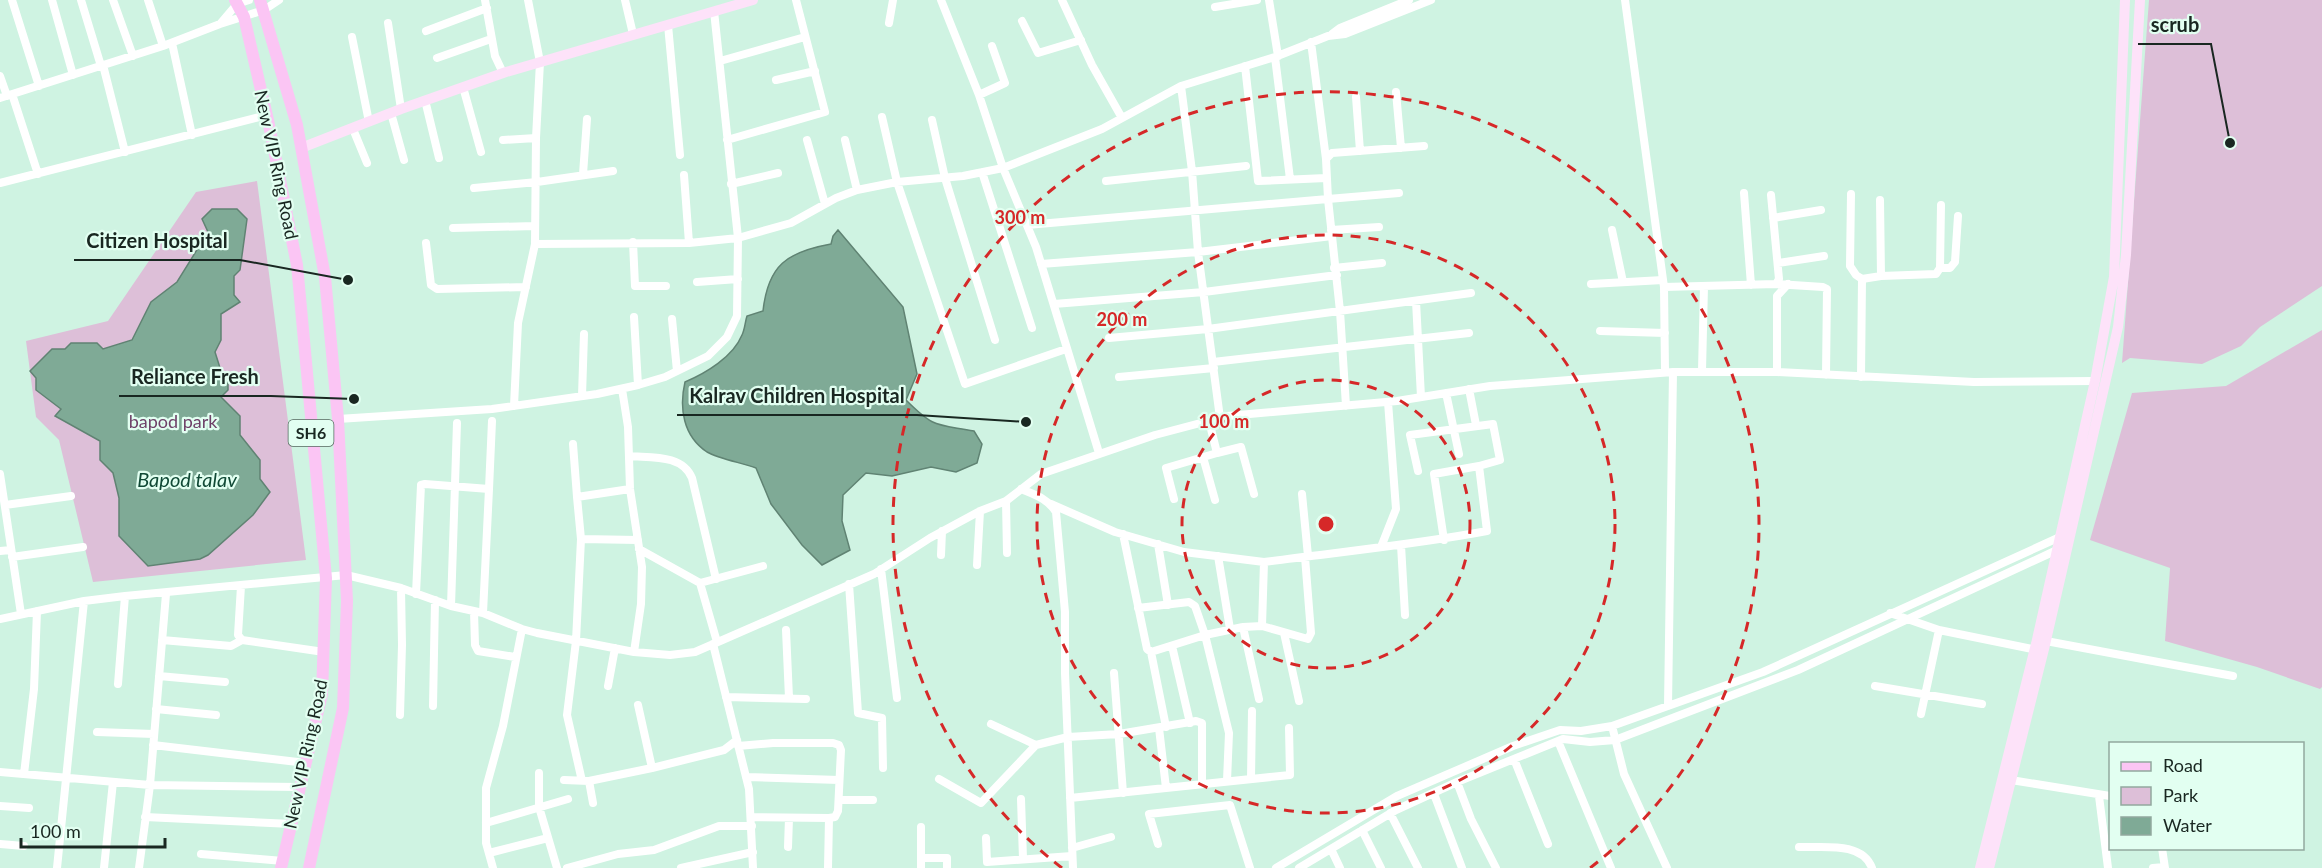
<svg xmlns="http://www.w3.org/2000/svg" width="2322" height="868" viewBox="0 0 2322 868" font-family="Lato,sans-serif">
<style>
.green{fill:#ddbfd8}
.water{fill:#7faa96;stroke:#608373;stroke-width:1.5}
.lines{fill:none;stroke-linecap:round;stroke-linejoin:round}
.street{stroke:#fff;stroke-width:8}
.secondary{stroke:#fde2f9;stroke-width:10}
.primary{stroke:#fbc5f4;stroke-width:12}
.ring{fill:none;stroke:#d62828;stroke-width:3;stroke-dasharray:10 8}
.labels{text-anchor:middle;stroke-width:4.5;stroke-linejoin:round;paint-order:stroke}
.shield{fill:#e2fff1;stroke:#55685f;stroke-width:1.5}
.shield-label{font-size:16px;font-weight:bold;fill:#192721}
.street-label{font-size:18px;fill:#192721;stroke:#e2fff1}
.park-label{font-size:18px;fill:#6f4269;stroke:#e2fff1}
.water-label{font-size:20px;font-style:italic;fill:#104935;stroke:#e2fff1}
.centre{fill:#d62828;stroke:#e2fff1;stroke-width:3}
.ring-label{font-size:18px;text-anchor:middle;font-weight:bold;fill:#d62828;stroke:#e2fff1;stroke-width:4.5;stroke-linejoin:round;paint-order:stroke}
.leader{fill:none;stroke:#192721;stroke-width:2}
.callout-dot{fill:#192721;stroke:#e2fff1;stroke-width:2}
.callout-label{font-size:20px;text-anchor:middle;font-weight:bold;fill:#192721;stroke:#e2fff1;stroke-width:4.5;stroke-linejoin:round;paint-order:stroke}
</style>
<rect width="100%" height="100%" fill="#cff3e2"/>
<path class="green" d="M2149,0H2322V286L2260,327L2241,346L2202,364L2130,358L2122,363Z
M257,181L306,560L93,582L59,440L36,417L26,341L108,321L196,192Z
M2322,330V687L2320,689L2257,667L2165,641L2170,568L2090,540L2132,393L2226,386Z"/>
<path class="water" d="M212,209H237L247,219L240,270L234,276V295L240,302L221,314V340L215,352L221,371L228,378V390L221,397L240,416V435L260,460V479L270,492L253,515L208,555L200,559L148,566L119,536V498L113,473L100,460V441L55,416L61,409L36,390V378L30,371L52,349H65L71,343H97L103,349L132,340L151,302L177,282L208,232L202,219Z
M838,230L903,307L917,374L906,400C935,429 936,424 974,431L982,444L977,463L956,472L931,467L892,476L866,473L843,495L842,521L850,550L822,565L802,545L771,504L756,468C743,463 719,459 707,452C683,436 679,408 685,382C706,373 733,357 742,335C745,329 745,322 747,316L763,311C768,265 787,252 831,244L833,236Z"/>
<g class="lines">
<path class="street" d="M12,0L39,86
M52,0L73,75
M81,0L101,66
M113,0L133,56
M148,0L163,46
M249,0L237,4L220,24L264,10L279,0
M485,0L495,56L503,73
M528,0L540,62L536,138L535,244L689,243L738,238L791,223L836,198L857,190L897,182L963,176L1003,168L979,95L941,0
M625,0L633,34
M1062,0L1092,65L1122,118
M1269,0L1278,56
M1625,0L1664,287L1665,372
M1215,7L1257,0
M1022,21L1038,53L1081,40
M388,23L401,109
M889,23L893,0
M668,25L680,155
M426,31L487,8
M1332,34L1340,28L1409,0
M352,37L369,122
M1311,42L1326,159
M172,43L192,135
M1275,57L1290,179
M437,58L491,39
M720,61L805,37
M103,65L125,152
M1245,66L1258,181L1326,178
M0,76L7,96
M776,80L815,71
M1181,86L1192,171L1198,252L1220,418
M463,87L481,152
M1396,92L1401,148
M12,94L38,174
M979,95L1005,83L992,46
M1356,97L1360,151
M0,98L163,46L220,24
M425,100L439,158
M391,113L404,160
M882,117L897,182L965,384L1066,349
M932,120L945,178L995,340
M353,129L367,163
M503,140L536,138
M727,140L825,112L796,0
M807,140L825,204
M845,140L857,190
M982,172L1032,328
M583,174L587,119
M684,175L689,243
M1106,181L1246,166
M0,183L267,115
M731,184L778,173
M474,188L537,182L613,171
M1399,193L1328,199L1326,159L1332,153L1424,146
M1744,193L1751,285
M1851,194L1850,266L1856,275L1862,279
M1880,200L1881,276
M1773,218L1821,210
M1027,225L1328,199L1340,311L1346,406
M453,228L535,226
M1331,230L1379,227
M1612,230L1623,282
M633,242L635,286H666
M426,243L431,285L437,289L526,287
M1778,263L1824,256
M1041,264L1198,252L1332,236
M1334,268L1382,263
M1940,268H1950L1955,262L1958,216
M697,282L738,279
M1591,284L1663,280
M1776,284L1823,287L1827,289L1826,375
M1664,287L1776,284L1779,279L1771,195
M1416,301L1421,397
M1054,304L1204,292L1337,275
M634,317L638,385
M672,319L677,371
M1600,331L1665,333
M1109,338L1208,329L1471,293
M1213,362L1469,333
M1702,371L1704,286
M1777,372V296L1788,284
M1119,377L1214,368
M1861,377L1862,279L1881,276L1936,274L1940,268L1941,205
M622,389L628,427L630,489L642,567L641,604L634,652
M1469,389L1476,425
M1446,393L1459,454
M582,396L584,334
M514,406L518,323L535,244
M338,419L492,409L597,394L638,385L665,377L708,356L727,337L737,316L738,238L714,11
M573,444L577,497
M1099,453L1036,247L1003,168L1102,129L1181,86L1275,57L1328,36L1345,34L1431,0
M1217,453L1241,447L1254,494
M629,456C651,458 682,454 692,478L716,579
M1203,457L1215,500
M0,474L21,614
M489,489L492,421
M630,489L577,497L581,539L638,540
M1021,489C1035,495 1047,498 1056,512L1065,612V673L1073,868
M1302,494L1308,556
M1174,499L1166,468L1217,453L1209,421
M1006,501L1007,553
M1051,504L1115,532L1184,552L1264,562L1262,626L1243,627L1205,635L1151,652
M5,505L71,496
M1123,534L1147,649L1151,652L1166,727
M581,539L576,641L567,715L582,781
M1444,540L1434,474L1479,466
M1158,544L1168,605
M1401,545L1405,615
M1381,547L1396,509L1388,402
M639,549L700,583L717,642
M0,551L11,550
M941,555L942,531
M1218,556L1230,629
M12,557L83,547
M1264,562C1338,552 1413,545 1487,531L1479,466L1500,460L1493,424L1410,435L1418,471
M977,565L980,511
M881,569L897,698
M700,583L763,566
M849,584L858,713L882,718L883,768
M241,586L238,635L242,640L324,652
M416,594L421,485L425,484L489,489L483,613
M451,606L457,423
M1138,608L1189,602L1195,606L1205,635L1229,733L1227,781
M474,611L475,645L478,651L515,657
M1890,613L1939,630L2037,650
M0,619L84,601L125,596L346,575L401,588L451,606L483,613L522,629L537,633L634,652L670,655L695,652L874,574L930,538L980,511L1006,501L1041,474L1155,435L1227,416L1397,401L1490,386L1673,372H1777L1974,382L2095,381
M1262,626L1308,639L1311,633L1305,557
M1243,627L1259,699
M786,630L789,698
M1284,633L1299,701
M162,640L231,646L242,640
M2046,641L2233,676
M713,644L749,789L753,868
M1172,646L1190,723
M1114,673L1123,793
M159,676L225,682
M118,684L125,596
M608,686L615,648
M1875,686L1982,704
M726,697L806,699
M638,705L652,768
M433,706L435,600
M1668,706L1673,372
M156,709L216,715
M1921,714L1939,630
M400,715L402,645L401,588
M991,724L1036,745
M1612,726L1624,774L1667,868
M1159,728L1166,788
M97,732L154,734
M1558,741L1611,868
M153,745L306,763
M738,746L773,743H833L839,745L841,750L838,811L835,817L829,818
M1514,759L1548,844
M0,772L150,785L300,787
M539,773V807L557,868
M24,774L34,689L37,611
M746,777L839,780
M939,779L981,803L1036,745L1068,737L1119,734L1196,721L1202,723V784
M1251,779L1252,711
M564,780L589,781L652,768L724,750L737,740
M2011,780L2110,796
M589,781L593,803
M1457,782L1471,819L1496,868
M1434,794L1462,868
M2099,796L2108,868
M1070,798L1290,775L1289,728
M1021,799L1023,859
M839,800H873
M0,806L29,808
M1390,813L1418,868
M145,817L292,824
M751,817L829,818L828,868
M486,823L568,799
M921,827V868
M1362,830L1381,868
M986,838L987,862L1072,856
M0,844L24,846
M1158,844L1149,814L1230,805L1250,868
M788,847L789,818
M1799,847C1823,848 1862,841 1872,868
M1072,848L1111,837
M2162,848L2165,868
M1331,849L1340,868
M489,853L548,838
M201,854L283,861
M921,858H947V868
M57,868L84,601
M104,868L113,782
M139,868L150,785L166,594
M493,868L486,843V788L503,726L522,629
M567,868L618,854L654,850L719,826H752
M681,868L753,852
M1276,868L1397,796L1513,746L1560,730L1581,731L1612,726L1763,672L2060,537
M1299,868L1396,810L1457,782L1563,739L1590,742L1615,740L1798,670L2057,550
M2153,868L2164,867"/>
<path class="secondary" d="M301,148L401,109L506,72L753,0
M1980,868L2036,644L2095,381L2114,277L2125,0
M1989,868L2044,649L2118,327L2126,255L2140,0"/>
<path class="primary" d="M235,0L244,17L268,120L297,265L326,578L322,694L281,868
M260,0L297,125L325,277L338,419L347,601L343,708L309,868"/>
</g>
<g class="ring">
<circle cx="1326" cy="524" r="144"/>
<circle cx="1326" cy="524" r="289"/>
<path d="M1062 868A433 433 0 1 1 1590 868"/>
</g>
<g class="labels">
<rect class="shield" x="288.5" y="420" width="45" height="26" rx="4.5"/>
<g class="shield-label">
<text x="311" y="439">SH6</text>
</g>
<g class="street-label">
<text transform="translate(276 165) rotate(78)" y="6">New VIP Ring Road</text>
<text transform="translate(306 754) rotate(-78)" y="6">New VIP Ring Road</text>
</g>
<g class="park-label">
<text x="173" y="428">bapod park</text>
</g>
<g class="water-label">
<text x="187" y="487">Bapod talav</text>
</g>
</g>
<circle cx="1326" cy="524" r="9" class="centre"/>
<g class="ring-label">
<text x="1020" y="224">300 m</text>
<text x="1122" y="326">200 m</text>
<text x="1224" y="428">100 m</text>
</g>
<path class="leader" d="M2230 143L2211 44H2138M348 280L240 260H74M354 399L271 396H119M1026 422L917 415H677"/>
<g class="callout-dot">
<circle cx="2230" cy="143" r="6"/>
<circle cx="348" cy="280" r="6"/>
<circle cx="354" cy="399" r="6"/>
<circle cx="1026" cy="422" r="6"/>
</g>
<g class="callout-label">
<text x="2175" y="32">scrub</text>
<text x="157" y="248">Citizen Hospital</text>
<text x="195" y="384">Reliance Fresh</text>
<text x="797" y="403">Kalrav Children Hospital</text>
</g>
<rect x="2109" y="742" width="195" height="108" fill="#e2fff1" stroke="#92a99e" stroke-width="1.5"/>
<rect x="2121" y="762" width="30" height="9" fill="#fbc5f4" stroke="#92a99e" stroke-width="1.5"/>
<text x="2163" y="772" font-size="18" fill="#192721">Road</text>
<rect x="2121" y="787" width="30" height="18" fill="#ddbfd8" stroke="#92a99e" stroke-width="1.5"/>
<text x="2163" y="802" font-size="18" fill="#192721">Park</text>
<rect x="2121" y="817" width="30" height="18" fill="#7faa96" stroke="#92a99e" stroke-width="1.5"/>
<text x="2163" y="832" font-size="18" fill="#192721">Water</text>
<path d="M21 838v9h144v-9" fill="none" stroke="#192721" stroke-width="3"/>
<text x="30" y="838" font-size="18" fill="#192721" stroke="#e2fff1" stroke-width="4.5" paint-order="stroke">100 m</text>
</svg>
